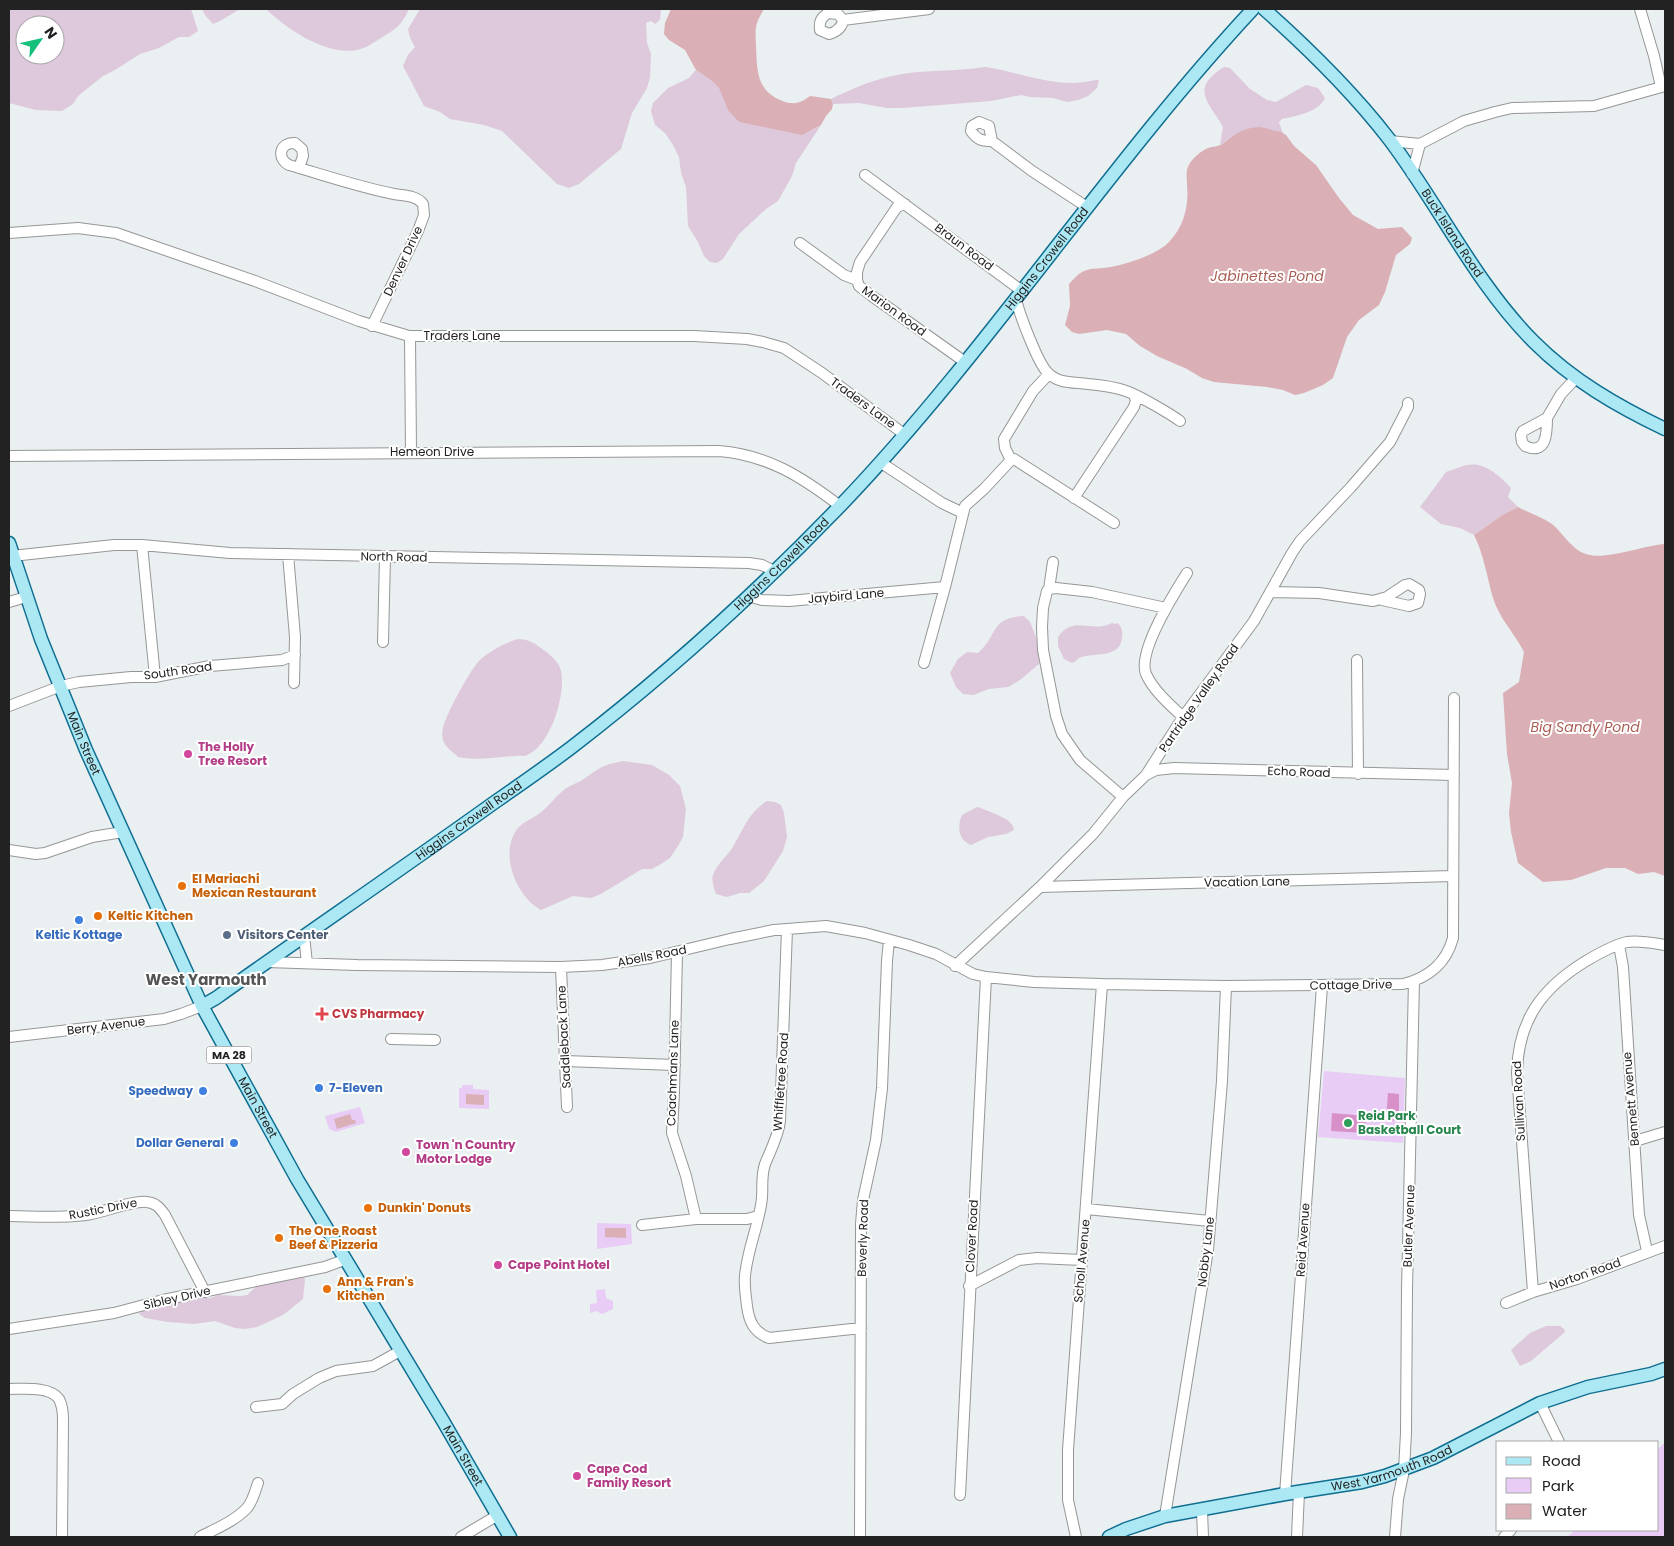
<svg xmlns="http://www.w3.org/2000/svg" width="1674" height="1546" viewBox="0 0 1674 1546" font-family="Poppins,sans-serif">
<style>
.wetland{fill:#dec8db;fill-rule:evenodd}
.park{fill:#e8ccf5}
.pitch{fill:#d890c8}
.water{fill:#daafb6}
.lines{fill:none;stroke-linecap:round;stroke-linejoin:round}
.minor-casing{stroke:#969696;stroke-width:12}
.major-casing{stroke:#0f6e91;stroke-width:15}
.minor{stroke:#fff;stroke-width:10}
.major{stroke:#ace8f4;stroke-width:12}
.hotel-dot{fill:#d1479c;stroke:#fff;stroke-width:2}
.food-dot{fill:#e8710a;stroke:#fff;stroke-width:2}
.shop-dot{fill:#3f7fe0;stroke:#fff;stroke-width:2}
.service-dot{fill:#5c6f8a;stroke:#fff;stroke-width:2}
.health-dot{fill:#e0444e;stroke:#fff;stroke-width:2}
.leisure-dot{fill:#2e9e5b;stroke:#fff;stroke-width:2}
.labels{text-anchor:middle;stroke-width:4;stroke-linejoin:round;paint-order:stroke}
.shield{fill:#fff;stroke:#646464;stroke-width:1}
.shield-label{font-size:11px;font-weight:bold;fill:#222}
.street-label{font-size:12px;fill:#222;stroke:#fff}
.hotel-label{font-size:12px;font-weight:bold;fill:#b23c85;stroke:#fff;text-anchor:start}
.food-label{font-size:12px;font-weight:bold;fill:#c56008;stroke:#fff;text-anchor:start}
.shop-label{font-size:12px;font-weight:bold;fill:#366cbe;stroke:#fff;text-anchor:end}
.service-label{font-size:12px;font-weight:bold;fill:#4e5e75;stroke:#fff;text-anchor:start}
.health-label{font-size:12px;font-weight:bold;fill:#be3a42;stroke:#fff;text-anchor:start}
.leisure-label{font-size:12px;font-weight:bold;fill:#27864d;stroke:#fff;text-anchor:start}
.water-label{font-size:14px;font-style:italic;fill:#aa5f56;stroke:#fff}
.quarter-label{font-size:15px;font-weight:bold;fill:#555;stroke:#fff}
</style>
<rect width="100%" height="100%" fill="#eaeff1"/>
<path class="wetland" d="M9,9H191L198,31L189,37H179L159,48L140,54L115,70L103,76L78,96L73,104L62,111L36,110L9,103ZM25,25H55V55H25Z
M202,9H240L220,21L213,24L205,15Z
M266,9H409C401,26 397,28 381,38C373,43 366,48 357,50C326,56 287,29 266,9Z
M420,9H661L660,20L655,24L651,21L646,23L647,43L651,54L650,77L647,88L632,113L621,149L579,184L569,188L557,184L502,131L484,125L450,119L440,112L424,106L403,66L408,55L415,47L410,38L408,29Z
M985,67C1014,71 1043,83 1073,83C1080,83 1088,81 1096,80H1099L1097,88L1088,96L1078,100L1067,102L1053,98L1030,97L1021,95L991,101L902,108H887L859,103L833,104L831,99C851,89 870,81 892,76C923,69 954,72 985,67Z
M1224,67L1230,68L1250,89L1267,100L1276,102L1306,85L1318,88L1325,98C1319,112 1296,116 1282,119L1279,122L1283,134C1260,123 1239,130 1220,145L1223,127C1209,102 1189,89 1224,67Z
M696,70L712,81L719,88L739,122L764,127L806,133L821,125L796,163L792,176L778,201L766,209L739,234L723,259L717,263L710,262L704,256L698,242L688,226L686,187L681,173L679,157L673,145L665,133L655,125L651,111L653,103L668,88L689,78Z
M1466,465C1469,465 1474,464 1478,465C1490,467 1503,479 1511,488L1508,497L1518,507L1504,514L1474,535L1460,528L1441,524L1420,507L1446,472Z
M1024,616L1030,622L1036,637L1041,657L1039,664L1020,680L1008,687L989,689L973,695L963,694L956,687L950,673L958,659L967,652L978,653C998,636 990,617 1024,616Z
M1112,623L1116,624L1118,623C1122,628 1123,631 1122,638C1120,659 1093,652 1079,658C1077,660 1075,662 1072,663L1064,659L1058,646V637C1074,614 1092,634 1112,623Z
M517,639C527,639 533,642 541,648C549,654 559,661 561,671C566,694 551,745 527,755C524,757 519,755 515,756C496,757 478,761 458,757C453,752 445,747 443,740C442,736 442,731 443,728C445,716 471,668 480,660C490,651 504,644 517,639Z
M623,761L652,765L669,775L680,786L686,809L683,837L678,846L670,858L661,864L652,869H642L601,894L591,898L573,896L541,910C518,898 501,859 514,834C519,823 531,820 540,813C549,806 556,796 565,789C569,786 574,784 579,782C598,770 600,765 623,761Z
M767,801L775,802L781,805L784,813L787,837L783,851L764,881L749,893H740L727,897L716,894C714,888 711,881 713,875C717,863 728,856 734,845C744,828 749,812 767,801Z
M977,807L981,808C991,813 1013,818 1014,830L1006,834L988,837L971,845C958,840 957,826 962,815Z
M304,1276L305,1280L303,1299L283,1315L257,1327L245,1329L235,1328L215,1321L194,1324L168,1322L145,1318L139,1314L143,1310L198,1297L211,1298L218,1295L240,1296L247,1295L261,1282Z
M1546,1326H1560L1564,1329L1565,1332L1531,1361L1520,1366L1511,1350L1530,1333Z"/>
<path class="park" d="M1324,1071L1405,1078L1403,1143L1318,1137Z
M462,1085H473V1089L489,1090V1109L459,1108V1088H462Z
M360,1107L365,1123L336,1132L329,1129L325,1116Z
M597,1223L631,1224L632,1244L597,1249Z
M605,1289L606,1298L613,1301V1309L602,1314L596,1311L590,1313V1304L597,1303L596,1290Z
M1665,1442V1537H1567L1575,1530H1658V1449Z"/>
<path class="pitch" d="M1388,1093L1399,1094V1121L1386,1120Z
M1332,1113L1366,1116L1365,1133L1331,1131Z"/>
<path class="water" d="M671,9H764C755,24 755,28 756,45C757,71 756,92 785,102C796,105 802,102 810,96L831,99L833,104L832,109L826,116L821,125L802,135L739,122L728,110L719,88L712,81L696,70L685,50L669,40L664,34L665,23Z
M1260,127L1281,132L1286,135L1294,146L1316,165L1339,198L1353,215L1378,229L1402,227L1412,238L1410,244L1396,255L1385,292L1379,305L1359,320L1347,337L1333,378L1323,385L1304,393L1295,395L1283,390L1267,387L1214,382L1202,378L1187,369L1157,356L1140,346L1126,334L1107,330L1079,334L1072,332L1065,325L1070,306L1069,284C1075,278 1079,272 1087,270C1092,268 1098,269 1103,268C1120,267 1157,255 1169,242C1184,226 1189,206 1187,185C1187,177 1185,170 1190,163C1194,157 1201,151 1208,148C1213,146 1218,147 1222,144C1236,134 1242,128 1260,127Z
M1518,507C1529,513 1542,517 1552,524C1563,533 1572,550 1586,554C1604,561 1645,545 1665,544V876L1654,872L1638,874L1625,868H1606L1571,880L1543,882L1518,863L1511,832L1509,813L1512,783L1507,754L1503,693L1519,682L1524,652C1515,634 1499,618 1493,598C1487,577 1484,555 1474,535L1504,514Z
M466,1094L484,1095V1105L466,1104Z
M350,1114L352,1120H355L356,1123L337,1129L334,1119Z
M605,1228H626V1238L605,1237Z"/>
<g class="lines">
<defs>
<path id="minor" d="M1640,9L1654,56L1661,87
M828,13L838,14L843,20C842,28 836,32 829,34L820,30C819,21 821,18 828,13Z
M843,20L929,9
M992,141C982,141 977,140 971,131L972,126L979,122L989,126L992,141L1032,171L1087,207
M1390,141L1420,144
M299,168L303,156L302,149L295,143C280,142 276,158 289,165C324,175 359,187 394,194C404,196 416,195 423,204L424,215L418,231L372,326
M1412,174L1420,144L1464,121L1495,112L1512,108L1594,106L1665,86
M865,175L1022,291
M9,233L78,228L116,233L255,281L359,321L409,336H694L747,339L763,342L784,348L822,373L904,434
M800,243L844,275L857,280L859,286L872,296L965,362
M857,280V272L860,262L897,207L905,204
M1016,299C1019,313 1038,364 1048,373C1059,384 1073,382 1088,384C1100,385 1115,387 1126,391C1138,395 1169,413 1180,421
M410,336L411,452
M1547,418C1547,432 1547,456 1525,446L1522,442L1521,435L1523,431L1547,418L1561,394L1576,378
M9,456L719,451C768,455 802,477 840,506
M1011,460L1014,459L1114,523
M1011,460L1005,448L1004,439L1033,391L1049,374
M880,462L942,503L963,513
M1074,498L1134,407L1136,400L1134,395
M142,545L155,677
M288,554L295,637L294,683
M12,556L114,545H142L230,553L749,563L762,565L774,571
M1053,562L1049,589L1047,591L1043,608L1042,627L1043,650L1056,716L1062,734L1080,760L1123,797
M1049,589L1056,588L1092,592L1166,608
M1271,592L1319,593L1373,601L1387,597L1405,585L1409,584L1419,590L1420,594L1418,603L1409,606L1382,600
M748,596L762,600L789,601L945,587
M9,602L26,597
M383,642L385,557
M1357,660L1358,774
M924,663L945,587L965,506L984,489L1011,460
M9,706L61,686L79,682L131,677H155L210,666L282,660L295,655
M1183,717C1170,705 1153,690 1146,674C1137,652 1175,592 1187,573
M1146,775L1156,770L1174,768L1454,775
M9,850L36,854L45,853L92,837L123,832
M1040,887L1453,876
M787,929L780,1121C778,1137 771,1149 765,1164C760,1179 764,1191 761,1205C757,1229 747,1252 745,1276C744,1286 746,1297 747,1306C749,1322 754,1332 769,1338L861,1328
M304,936L307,963
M1619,945L1623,967L1639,1215L1647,1251
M677,953L674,1092L672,1133L686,1176L696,1219
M267,962L357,965L561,967L602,965L650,958L730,939L774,930L826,926L865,933L909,945L936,954L973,974L986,977L1034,982L1102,984L1226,986L1403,984C1428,978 1446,964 1453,938L1454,698
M955,966L1040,887L1093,834L1123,797L1146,775L1183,717L1254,621L1292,553L1300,541L1351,487L1390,442L1408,407V403
M561,967L567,1107
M9,1037L164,1019L181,1014L202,1006
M391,1039L435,1040
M565,1061L675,1065
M1635,1141L1665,1132
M1086,1209L1210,1221
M9,1216C35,1217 61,1218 86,1215C103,1213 132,1200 147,1202C156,1203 160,1208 165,1215L205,1292
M642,1225L696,1219H747L758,1216
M969,1286L1019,1260L1037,1258L1082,1260
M1533,1292L1517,1073C1518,1020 1542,988 1586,961C1598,954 1613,945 1627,942C1639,940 1653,943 1665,945
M1506,1303L1533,1292L1577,1279L1665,1246
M9,1329L114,1313L163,1300L325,1267L344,1260
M9,1389C22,1389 50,1386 59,1399C62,1405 63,1413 63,1419L62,1537
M1540,1403L1559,1442
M256,1407L282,1404L293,1394L319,1378L336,1371L373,1366L400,1351
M1285,1494L1322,986
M960,1495L986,977
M1202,1510L1203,1537
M1165,1516L1208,1250L1222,1081L1226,986
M200,1537C215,1529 235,1521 247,1508C253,1501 255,1491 258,1483
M461,1537L498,1515
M860,1537L861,1224L863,1200L876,1140L882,1088L887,961L889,940
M1076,1537L1068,1500V1450L1102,984
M1297,1537L1299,1492
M1395,1537L1398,1499L1404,1470L1406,1433L1407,1290L1414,981
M1504,1537L1511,1530"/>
<g id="major">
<path id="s1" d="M1264,9C1309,49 1352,91 1389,139C1439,205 1475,283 1534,342C1572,380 1617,406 1665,429"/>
<path id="s2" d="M9,543L41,639L86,750L202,1006L297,1179L443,1421L510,1537"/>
<path id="s3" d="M202,1006L216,998C309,932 403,868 495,802C521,784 547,766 572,747C667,674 758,591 841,505C990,349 1107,166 1253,9"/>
<path id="s4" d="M1109,1537L1126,1529L1165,1516L1285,1494L1362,1482L1385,1476L1433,1458L1540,1403L1588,1387L1651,1374L1665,1369"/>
</g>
</defs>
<use href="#minor" class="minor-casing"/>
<use href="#major" class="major-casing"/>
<use href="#minor" class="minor"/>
<use href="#major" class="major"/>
</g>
<g class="hotel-dot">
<circle cx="188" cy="754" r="5"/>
<circle cx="406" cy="1152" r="5"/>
<circle cx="498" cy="1265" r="5"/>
<circle cx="577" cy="1476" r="5"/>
</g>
<g class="food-dot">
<circle cx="182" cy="886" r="5"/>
<circle cx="98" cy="916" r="5"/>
<circle cx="368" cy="1208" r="5"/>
<circle cx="279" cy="1238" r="5"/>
<circle cx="327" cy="1289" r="5"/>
</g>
<g class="shop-dot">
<circle cx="79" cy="920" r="5"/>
<circle cx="319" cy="1088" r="5"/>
<circle cx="203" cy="1091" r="5"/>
<circle cx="234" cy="1143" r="5"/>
</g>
<circle class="service-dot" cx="227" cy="935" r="5"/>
<path class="health-dot" d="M319.5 1006.5h5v5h5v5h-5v5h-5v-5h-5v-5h5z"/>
<circle class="leisure-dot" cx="1348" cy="1123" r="5"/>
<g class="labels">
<rect class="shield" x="206.5" y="1046.5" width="45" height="17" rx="4"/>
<g class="shield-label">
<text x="229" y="1059">MA 28</text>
</g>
<g class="street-label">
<text dy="4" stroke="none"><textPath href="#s1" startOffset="294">Buck Island Road</textPath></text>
<text transform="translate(964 247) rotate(37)" y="4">Braun Road</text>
<text dy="4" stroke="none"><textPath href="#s3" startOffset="1135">Higgins Crowell Road</textPath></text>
<text transform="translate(403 261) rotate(-65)" y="4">Denver Drive</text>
<text transform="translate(894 311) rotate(36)" y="4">Marion Road</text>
<text x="462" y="340">Traders Lane</text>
<text transform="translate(863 403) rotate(36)" y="4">Traders Lane</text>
<text x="432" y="456">Hemeon Drive</text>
<text transform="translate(394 557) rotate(1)" y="4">North Road</text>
<text dy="4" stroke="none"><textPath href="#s3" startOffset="730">Higgins Crowell Road</textPath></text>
<text transform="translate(846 596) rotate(-5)" y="4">Jaybird Lane</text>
<text transform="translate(178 671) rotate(-8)" y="4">South Road</text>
<text transform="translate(1199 698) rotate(-55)" y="4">Partridge Valley Road</text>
<text dy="4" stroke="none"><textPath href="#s2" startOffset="214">Main Street</textPath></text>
<text transform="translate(1299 772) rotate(2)" y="4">Echo Road</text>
<text dy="4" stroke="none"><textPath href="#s3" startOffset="325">Higgins Crowell Road</textPath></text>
<text transform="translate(1247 882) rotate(-1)" y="4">Vacation Lane</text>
<text transform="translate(652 956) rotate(-11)" y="4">Abells Road</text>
<text transform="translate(1351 985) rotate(-1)" y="4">Cottage Drive</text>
<text transform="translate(106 1026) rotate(-7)" y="4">Berry Avenue</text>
<text transform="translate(564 1037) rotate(-93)" y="4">Saddleback Lane</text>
<text transform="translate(673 1073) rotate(-88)" y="4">Coachmans Lane</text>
<text transform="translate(781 1082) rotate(-86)" y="4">Whiffletree Road</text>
<text transform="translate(1631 1099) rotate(-95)" y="4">Bennett Avenue</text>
<text transform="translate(1519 1101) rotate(-93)" y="4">Sullivan Road</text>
<text dy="4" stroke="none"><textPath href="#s2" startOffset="618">Main Street</textPath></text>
<text transform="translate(103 1209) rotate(-11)" y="4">Rustic Drive</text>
<text transform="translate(1409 1226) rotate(-88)" y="4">Butler Avenue</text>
<text transform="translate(972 1236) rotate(-87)" y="4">Clover Road</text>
<text transform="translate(863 1238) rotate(-88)" y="4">Beverly Road</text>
<text transform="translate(1303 1240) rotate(-86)" y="4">Reid Avenue</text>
<text transform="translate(1206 1252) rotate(-83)" y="4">Nobby Lane</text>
<text transform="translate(1082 1261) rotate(-85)" y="4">Scholl Avenue</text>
<text transform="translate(1585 1274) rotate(-19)" y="4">Norton Road</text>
<text transform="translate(177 1298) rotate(-13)" y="4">Sibley Drive</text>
<text dy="4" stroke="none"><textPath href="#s2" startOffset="1022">Main Street</textPath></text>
<text dy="4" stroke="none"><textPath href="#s4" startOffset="292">West Yarmouth Road</textPath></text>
</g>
<g class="hotel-label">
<text x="198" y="751">The Holly<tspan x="198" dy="14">Tree Resort</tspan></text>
<text x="416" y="1149">Town 'n Country<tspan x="416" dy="14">Motor Lodge</tspan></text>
<text x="508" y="1269">Cape Point Hotel</text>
<text x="587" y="1473">Cape Cod<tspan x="587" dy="14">Family Resort</tspan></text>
</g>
<g class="food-label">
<text x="192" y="883">El Mariachi<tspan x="192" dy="14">Mexican Restaurant</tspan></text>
<text x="108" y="920">Keltic Kitchen</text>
<text x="378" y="1212">Dunkin' Donuts</text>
<text x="289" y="1235">The One Roast<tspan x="289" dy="14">Beef &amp; Pizzeria</tspan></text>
<text x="337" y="1286">Ann &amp; Fran's<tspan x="337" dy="14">Kitchen</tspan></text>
</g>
<g class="shop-label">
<text x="79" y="939" text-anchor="middle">Keltic Kottage</text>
<text x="329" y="1092" text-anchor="start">7-Eleven</text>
<text x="193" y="1095">Speedway</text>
<text x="224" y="1147">Dollar General</text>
</g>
<g class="service-label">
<text x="237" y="939">Visitors Center</text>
</g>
<g class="health-label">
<text x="332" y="1018">CVS Pharmacy</text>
</g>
<g class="leisure-label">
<text x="1358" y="1120">Reid Park<tspan x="1358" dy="14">Basketball Court</tspan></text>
</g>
<g class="water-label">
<text x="1267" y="281">Jabinettes Pond</text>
<text x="1585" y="732">Big Sandy Pond</text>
</g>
<g class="quarter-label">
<text x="206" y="985">West Yarmouth</text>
</g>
</g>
<rect width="1674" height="1546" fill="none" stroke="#222222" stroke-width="20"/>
<rect x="1496" y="1441" width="162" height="90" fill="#ffffff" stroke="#a7a7a7"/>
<rect x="1506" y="1457" width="25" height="8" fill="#ace8f4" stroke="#a7a7a7"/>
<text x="1542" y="1466" font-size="15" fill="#222222">Road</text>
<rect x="1506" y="1478" width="25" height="15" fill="#e8ccf5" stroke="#a7a7a7"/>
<text x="1542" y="1491" font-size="15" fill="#222222">Park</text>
<rect x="1506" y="1504" width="25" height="15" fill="#daafb6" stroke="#a7a7a7"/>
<text x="1542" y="1516" font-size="15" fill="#222222">Water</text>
<g transform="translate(40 40) rotate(56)"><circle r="24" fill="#ffffff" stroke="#a7a7a7"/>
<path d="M0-4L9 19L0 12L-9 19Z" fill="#14c07b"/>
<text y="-8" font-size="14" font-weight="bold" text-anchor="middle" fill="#222222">N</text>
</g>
</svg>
